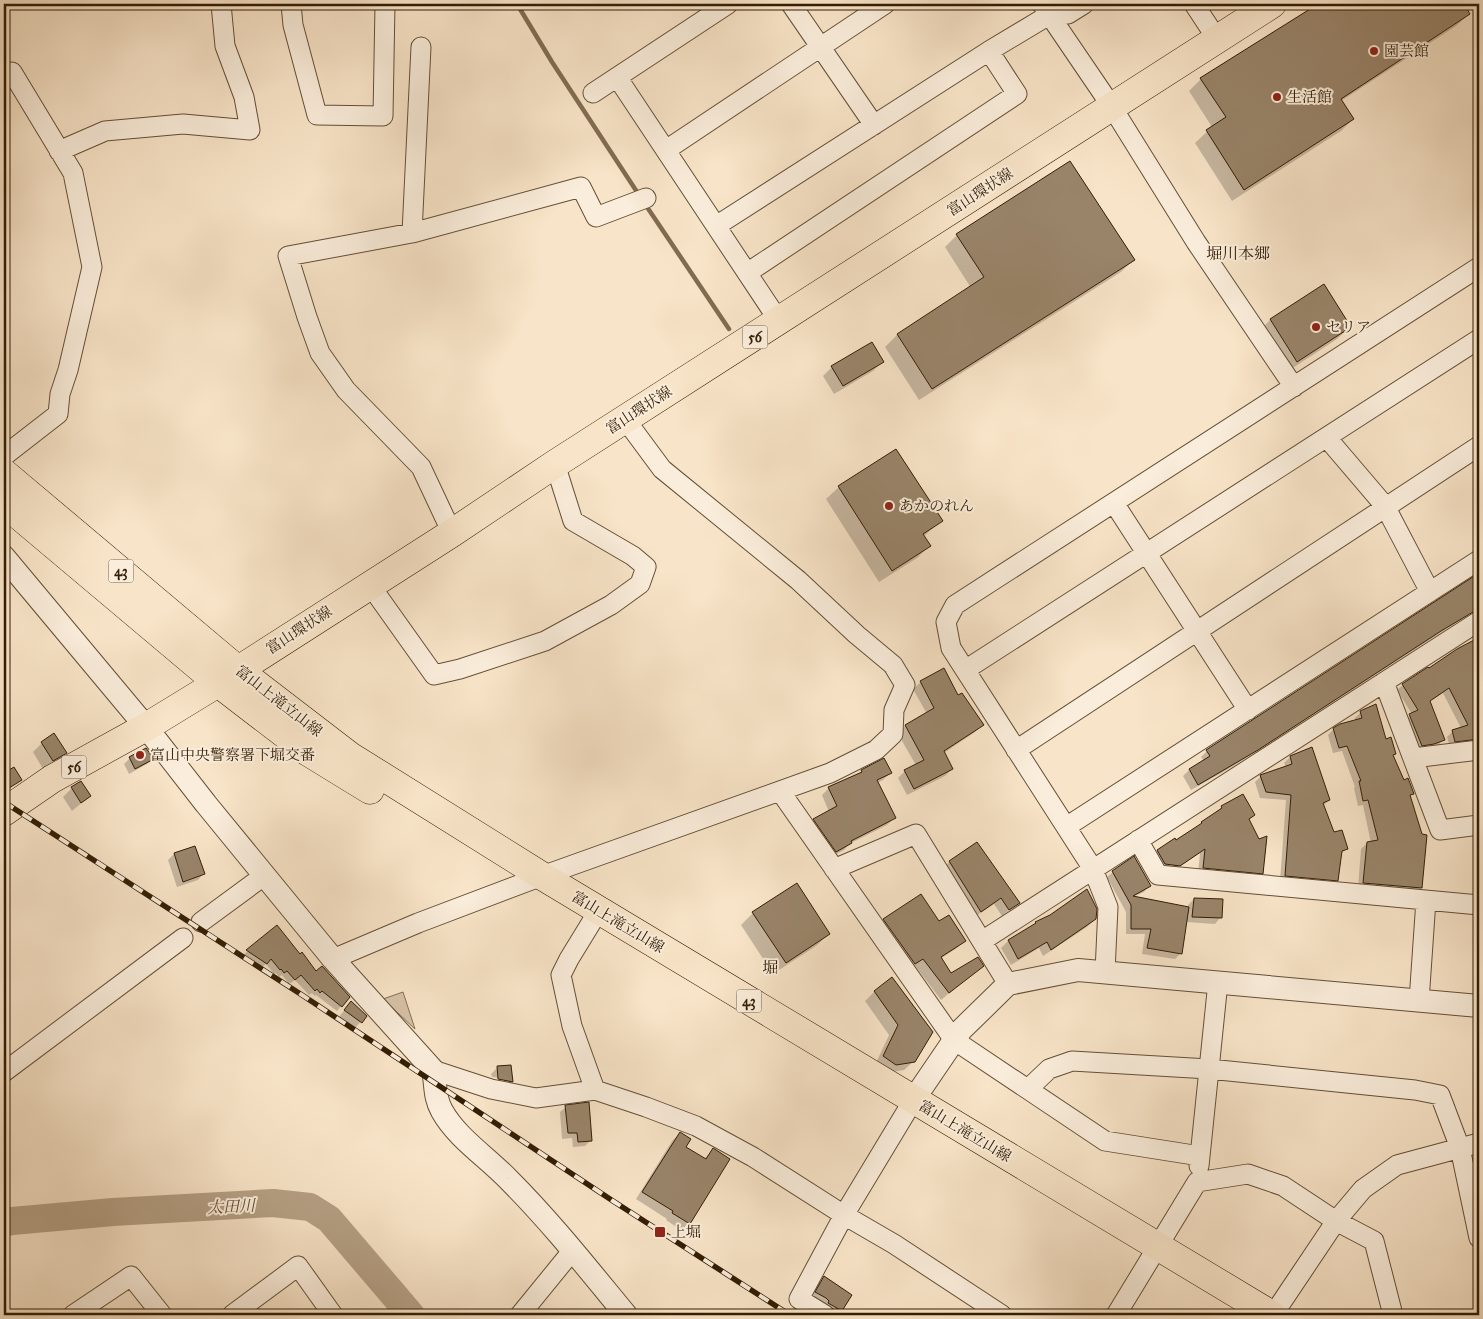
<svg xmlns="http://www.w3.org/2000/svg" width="1483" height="1319" viewBox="0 0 1483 1319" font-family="'IM FELL Great Primer','Noto Serif JP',serif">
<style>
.green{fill:#d7c2a7;stroke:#857056}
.shadow{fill:#0003}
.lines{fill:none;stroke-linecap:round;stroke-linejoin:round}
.stream{stroke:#816c51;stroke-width:4.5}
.river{stroke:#b5a085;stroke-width:28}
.building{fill:#99846a;stroke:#331d04}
.minor-casing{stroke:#644f35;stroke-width:21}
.tertiary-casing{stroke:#644f35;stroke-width:24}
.primary-casing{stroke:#331d04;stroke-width:29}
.minor{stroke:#faeddb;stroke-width:19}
.tertiary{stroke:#faeddb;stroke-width:22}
.primary{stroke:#f8e4c8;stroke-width:28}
.rail-casing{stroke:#331d04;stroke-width:5.5}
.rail{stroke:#faeddb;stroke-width:4;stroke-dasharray:11;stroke-linecap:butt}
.poi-dot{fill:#8f2418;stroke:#faeddb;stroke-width:2}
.labels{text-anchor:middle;stroke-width:4;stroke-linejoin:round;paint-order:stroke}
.shield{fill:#faeddb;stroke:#6f5b44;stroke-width:1}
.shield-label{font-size:14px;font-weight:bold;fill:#331d04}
.poi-label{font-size:15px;fill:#331d04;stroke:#faeddb;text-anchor:start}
.street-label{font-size:15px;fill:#331d04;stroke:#faeddb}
.neighbourhood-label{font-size:16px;fill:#331d04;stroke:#faeddb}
.water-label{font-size:16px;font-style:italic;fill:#604b31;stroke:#faeddb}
</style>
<rect width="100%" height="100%" fill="#f8e4c8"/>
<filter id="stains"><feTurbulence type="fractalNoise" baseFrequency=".004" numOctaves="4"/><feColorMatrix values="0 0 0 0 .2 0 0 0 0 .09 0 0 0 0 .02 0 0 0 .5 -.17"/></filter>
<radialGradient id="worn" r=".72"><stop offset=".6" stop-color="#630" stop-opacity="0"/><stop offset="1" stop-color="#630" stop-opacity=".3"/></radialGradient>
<path class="green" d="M403,992L415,1029L383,999Z"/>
<path class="shadow" d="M1321,4H1462L1469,14L1456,26L1341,101L1353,119L1341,131L1232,201L1195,143L1212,127L1189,91L1201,79Z
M957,235L1133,260L1121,272L919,400L885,347L897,335L971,288L945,247Z
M1323,286L1350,327L1337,339L1285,373L1258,332L1270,320Z
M882,362L873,371L834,394L823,376L832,367Z
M896,450L941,521L923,537L929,546L917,558L879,582L826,499L839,487Z
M1479,575V608L1232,767L1191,790L1183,776L1189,770L1204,761L1201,757L1207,751Z
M1479,635V705L1474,709L1478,739L1473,744L1450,747L1447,737L1453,731L1461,728L1443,693L1429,702L1443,740L1438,745L1428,749L1416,751L1404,721L1412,714L1397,690L1403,685L1473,642Z
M921,682L958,697L982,725L975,732L944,753L952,769L945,776L907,795L898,778L905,771L916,765L898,734L905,726L927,714L913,689Z
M1361,712L1395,753L1392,756L1403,782L1413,793L1409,797L1421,888L1415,894L1358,888L1361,849L1367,843H1371L1363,805L1358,806L1354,788L1355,787L1342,751L1333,753L1328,735L1334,729L1355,721V718Z
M42,743L65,753L56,762L43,769L33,752Z
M1312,749L1329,800L1323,806L1334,834L1347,848L1341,854L1337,880L1331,886L1280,881L1286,800L1260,798L1255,782L1261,776L1286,767L1284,763L1290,757Z
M145,750L152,759L147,764L129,774L124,764L130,758Z
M14,768L18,782L6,790L4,787V775Z
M862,771L890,773L883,780L877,783L894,818L887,825L849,844L844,850L829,858L807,827L814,820L829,812L822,795L829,788L858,775Z
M72,788L90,796L72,811L63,797Z
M1222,807L1254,815L1248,821L1262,873L1256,879L1198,873L1200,853L1173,871L1159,870L1152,857L1157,851L1175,840L1176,842L1196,829Z
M977,844L1018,903L1002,916L994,904L973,918L942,870L949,862Z
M195,848L203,874L198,880L177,887L168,860L174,854Z
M1113,872L1149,886L1144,892L1133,897L1188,908V905L1194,899L1221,901L1220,918L1215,924L1186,922L1181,953L1175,959L1142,954L1145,934H1126V912L1107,877Z
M753,913L829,934L816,946L773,974L741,925Z
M1095,919L1087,927L1043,956L1039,948L1011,965L1001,948L1008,941L1036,923Z
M884,920L965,940L957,948L940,959L950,975L982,966L941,1000L915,966L906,972L876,929Z
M277,927L341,1006L337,1011L316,995L315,996L312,993L309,995L295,980L289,984L282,975L279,977L276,973L274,974L266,964L261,968L242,956Z
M892,979L914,1061L904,1070L886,1073L875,1065L889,1035L865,1001L874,992Z
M346,1008L365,1017L355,1028L339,1017Z
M510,1066L512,1082L506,1087L492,1084V1079L507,1082V1079L492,1077L491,1074L497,1068Z
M566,1107L591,1140L585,1146L573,1147L572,1138L562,1139L560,1112Z
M680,1133L684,1147L704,1159L713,1150L689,1223L681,1230L666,1220L667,1219L636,1199L672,1141Z
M824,1278L841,1310L836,1315L812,1297L819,1283Z"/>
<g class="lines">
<path class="stream" d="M517,4L552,62L639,195
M645,204L729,329"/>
<path class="river" d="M4,1223L12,1221L113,1212L273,1203L310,1207L329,1219L411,1315"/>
</g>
<path class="building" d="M1318,4H1464L1470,14L1341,99L1354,119L1244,190L1206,130L1226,117L1200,78Z
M1070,161L1135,260L932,389L897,334L984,277L956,234Z
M1324,284L1351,327L1297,362L1270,319Z
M872,342L884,362L843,386L831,366Z
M896,449L943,521L923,534L931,546L892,571L838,486Z
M1479,573V610L1473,612L1441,631L1258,750L1198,785L1189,769L1210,756L1206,750Z
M1479,634V739L1455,742L1452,730L1468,725L1449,688L1430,701L1445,740L1434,744L1422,746L1409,714L1418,710L1402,684L1428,667L1429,668L1457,649L1478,638L1477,636Z
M944,668L958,695L962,693L984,725L944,751L953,769L914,789L904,770L924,760L905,725L934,708L920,681Z
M1376,704L1386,739L1391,737L1396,754L1393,755L1404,780L1408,778L1414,794L1410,795L1422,834L1427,835L1422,888L1363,883L1367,842L1378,840L1368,800L1363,801L1359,781H1361L1347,746L1339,748L1333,728L1340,724L1362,718L1360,711Z
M54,733L67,753L53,761L41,742Z
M1312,747L1330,800L1323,803L1334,832L1342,830L1348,849L1342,851L1338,881L1285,876L1291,795L1266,792L1260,775L1292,764L1290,756Z
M146,748L154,759L135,769L129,757Z
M884,758L892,773L877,780L896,818L851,841L852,843L836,852L813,819L837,806L828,787L862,772L861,770Z
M14,767L22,780L9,788L4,780V773Z
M81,781L91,796L81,803L71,787Z
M1243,794L1255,815L1249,819L1259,839L1267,836L1263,874L1203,868L1205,849L1180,866L1165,864L1157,850L1175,838L1176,840L1202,823L1201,822L1222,808L1221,806Z
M977,842L1020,903L1009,910L1001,898L981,912L949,861Z
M195,846L205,874L183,882L174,853Z
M1134,856L1151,886L1133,896L1189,907L1182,954L1147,948L1151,929H1131V905L1112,871Z
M797,883L830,934L786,963L752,912Z
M1087,889L1097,909L1096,919L1051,950L1047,942L1018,959L1008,940L1036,923L1035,922L1050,915Z
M921,894L939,921L949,915L966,941L941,957L951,973L978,957L984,966L949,993L923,959L915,964L883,919Z
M1194,898L1223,899L1222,918L1192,917Z
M277,925L300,954L302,952L316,971L322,966L350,997L342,1007L322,991L320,993L317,989L315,991L301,975L295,980L287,971L284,973L281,969L280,970L271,959L267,964L246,950Z
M892,977L933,1032L915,1062L896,1065L883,1056L898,1025L874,991Z
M351,1001L367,1016L362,1023L344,1010Z
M511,1065L513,1082L498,1079L497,1066Z
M589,1102L592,1141L578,1142L577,1133H568L565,1105Z
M680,1132L691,1139L686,1147L706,1159L713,1148L730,1159L690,1224L672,1213L673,1211L642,1192Z
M824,1276L852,1295L842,1311L828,1303L829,1301L826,1298L815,1292Z"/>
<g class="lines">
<defs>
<path id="minor" d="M291,4L293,25L317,115L383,116L385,4
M791,4L874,125
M1042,4L1112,107L1196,242L1294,387
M1194,4L1217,39
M4,76L12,72L73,173L92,267L68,370L60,394L58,414L4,456
M617,77L779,321
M593,93L728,4
M666,150L885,4
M59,151L105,131L183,124L250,130L244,97L225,46L221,4
M716,226L989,51L1049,15L1068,14L1084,4
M412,233L421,47
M747,273L1017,94L989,51
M1327,438L1385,506L1430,592
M1114,503L1248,710
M452,533L421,467L346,390L320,353L307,317L288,256L412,233L581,187L596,217L646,198
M370,585L434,675L460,669L545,641L611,605L640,584L646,567L633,556L573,521L555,464
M965,670L1479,339
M1384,682L1440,830L1479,825
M1016,750L1479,446
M1413,758L1479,750
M780,791L954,1040L1105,1141L1200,1156
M1066,827L1479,560
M1138,840L1158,875L1479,905
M834,869L916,834L1008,984
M201,922L265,875
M982,941L1479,621
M333,959L418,923L542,876L830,773L876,750L893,734L894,710L905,685L893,665L857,635L798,580L662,469L625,419
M1105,972L1108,907L1093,869L951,648L946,622L955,605L1479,267
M1419,1001L1426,900
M433,1070L491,1089L536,1098L595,1090L646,1107L696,1126L753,1157L844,1215L894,1244L1002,1315
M4,1072L183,938
M1028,1089L1049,1069L1072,1061L1209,1069L1415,1090L1440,1095L1460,1148L1479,1238
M595,1090L572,1026L561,975L569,959L599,910
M1199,1166L1218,982
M73,1315L131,1276L162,1315
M232,1315L298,1266L333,1315
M520,1315L573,1250
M825,1315L799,1299L844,1215L914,1099
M1116,1315L1197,1182L1248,1174L1283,1186L1336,1221L1374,1241L1393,1315
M1273,1315L1336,1221L1363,1189L1397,1165L1479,1143"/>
<path id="tertiary" d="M4,557L146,727L206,804L333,959L433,1070C436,1085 434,1097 442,1111C457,1138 487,1157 508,1179C551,1222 588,1269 626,1315
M914,1099L961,1030L1008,984L1078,970L1479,1006"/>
<path id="primary" d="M4,473L238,670L350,756L542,876L1272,1315
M4,503L218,683L308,752L370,790
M4,812L52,779L146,727L218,683L452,533L555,464L1272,4"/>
</defs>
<use href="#minor" class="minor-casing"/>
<use href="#tertiary" class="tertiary-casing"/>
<use href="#primary" class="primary-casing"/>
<use href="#minor" class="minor"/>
<use href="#tertiary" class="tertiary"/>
<use href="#primary" class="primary"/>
<defs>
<path id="rail" d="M4,802L302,995L613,1201L790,1315"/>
</defs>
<use href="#rail" class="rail-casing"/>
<use href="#rail" class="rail"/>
</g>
<g class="poi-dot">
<circle cx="1374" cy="51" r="5"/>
<circle cx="1277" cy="97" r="5"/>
<circle cx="1316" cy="327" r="5"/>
<circle cx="889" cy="506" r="5"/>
<circle cx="140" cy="755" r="5"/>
<rect x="654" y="1226" width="12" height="12" rx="2.5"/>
</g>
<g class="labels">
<g class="shield">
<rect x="742.5" y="325.5" width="25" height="23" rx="4"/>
<rect x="108.5" y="559.5" width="25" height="23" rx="4"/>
<rect x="61.5" y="755.5" width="25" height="23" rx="4"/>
<rect x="736.5" y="989.5" width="25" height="23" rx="4"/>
</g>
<g class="shield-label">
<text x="755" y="342">56</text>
<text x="121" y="576">43</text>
<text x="74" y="772">56</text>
<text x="749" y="1006">43</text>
</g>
<g class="poi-label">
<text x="1384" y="56">園芸館</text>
<text x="1287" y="102">生活館</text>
<text x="1326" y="332">セリア</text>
<text x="899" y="511">あかのれん</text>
<text x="150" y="760">富山中央警察署下堀交番</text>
<text x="671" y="1237">上堀</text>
</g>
<g class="street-label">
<text transform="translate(980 192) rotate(-33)" y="5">富山環状線</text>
<text transform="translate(639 410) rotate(-33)" y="5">富山環状線</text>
<text transform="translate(299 630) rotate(-33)" y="5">富山環状線</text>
<text transform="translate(279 701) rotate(38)" y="5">富山上滝立山線</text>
<text transform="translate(618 922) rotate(31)" y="5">富山上滝立山線</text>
<text transform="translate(965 1131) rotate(31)" y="5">富山上滝立山線</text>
</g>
<g class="neighbourhood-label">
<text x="1238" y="259">堀川本郷</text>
<text x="770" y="973">堀</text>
</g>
<g class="water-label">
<text transform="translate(231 1206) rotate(-3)" y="6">太田川</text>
</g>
</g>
<rect width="1483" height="1319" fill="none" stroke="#f8e4c8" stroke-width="20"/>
<rect x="5" y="5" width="1473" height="1309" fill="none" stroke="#331d04" stroke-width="2.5"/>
<rect x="10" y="10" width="1463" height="1299" fill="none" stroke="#331d04"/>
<rect width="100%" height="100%" filter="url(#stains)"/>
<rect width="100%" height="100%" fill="url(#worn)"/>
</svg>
